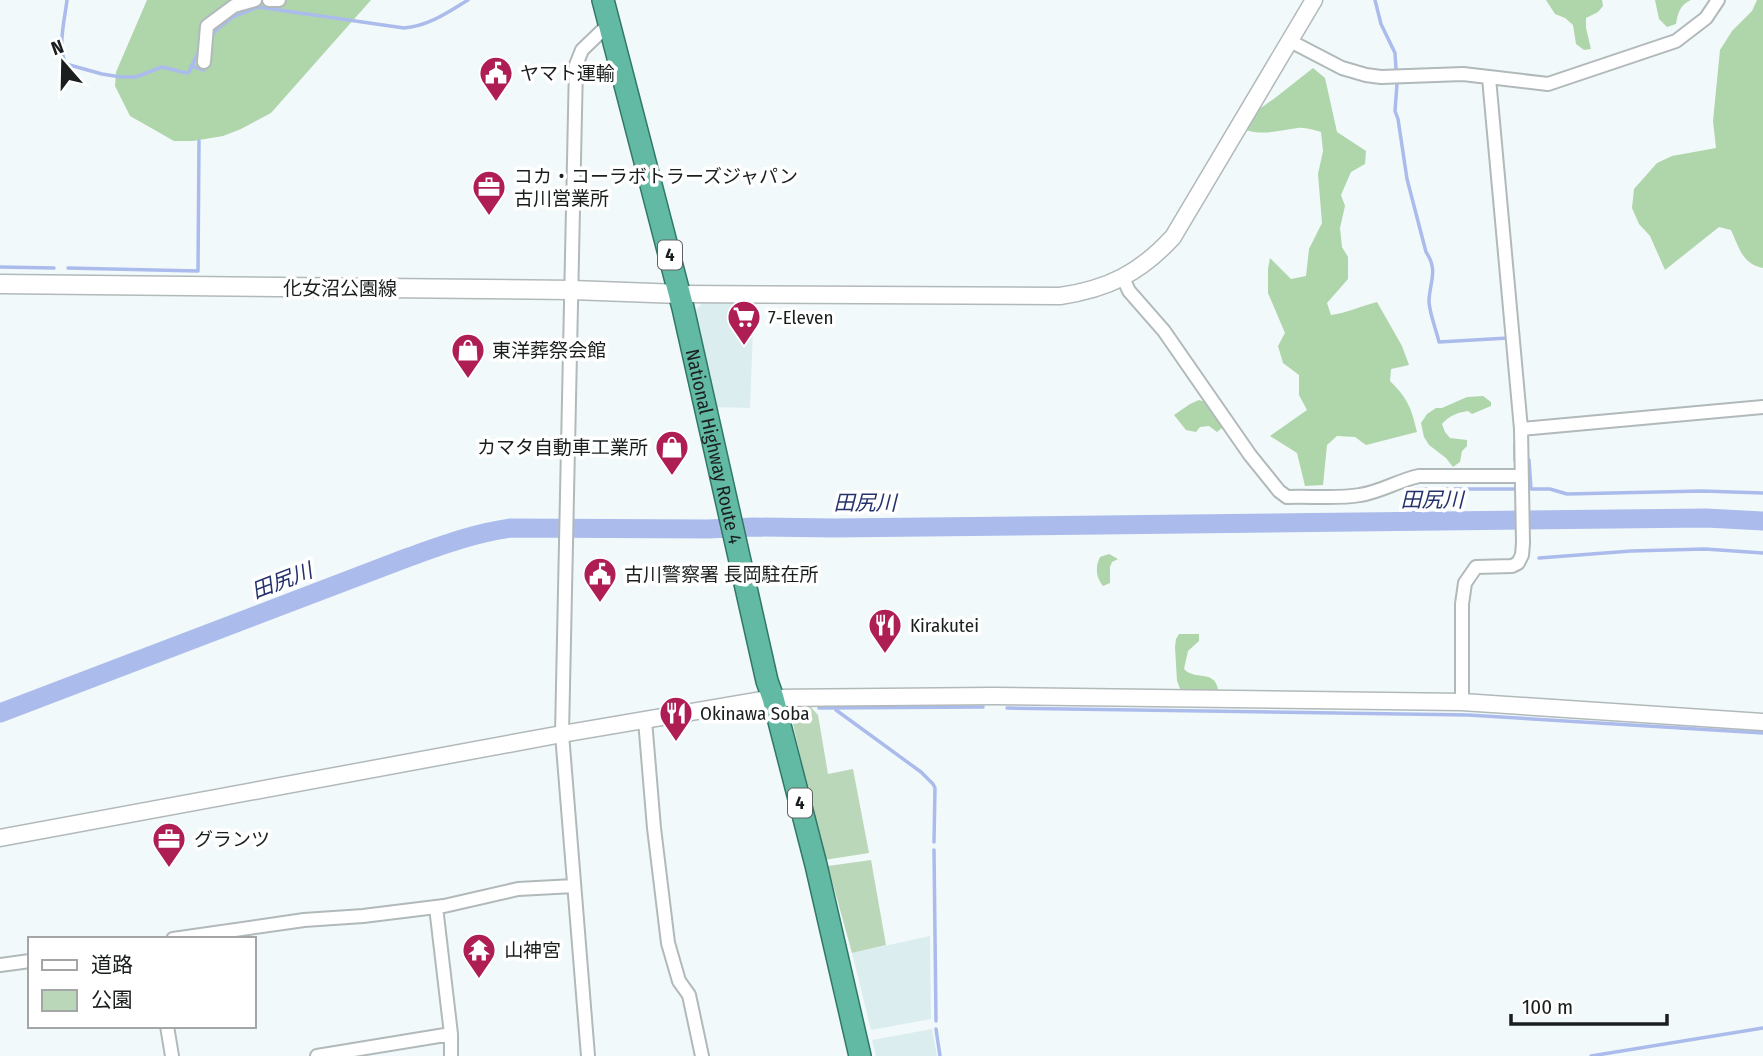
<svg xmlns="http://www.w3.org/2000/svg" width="1763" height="1056" viewBox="0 0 1763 1056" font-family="'Fira Sans Condensed','Noto Sans JP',sans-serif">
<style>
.built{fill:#dcedef}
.green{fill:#bbd7b9}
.forest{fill:#afd5ab}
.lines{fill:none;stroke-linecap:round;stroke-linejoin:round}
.stream{stroke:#abbcec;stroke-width:3.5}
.river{stroke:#abbcec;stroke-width:19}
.minor-casing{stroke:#b2b9ba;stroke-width:16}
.tertiary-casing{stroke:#b2b9ba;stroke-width:19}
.secondary-casing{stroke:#b2b9ba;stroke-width:21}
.trunk-casing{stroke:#307867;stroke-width:24}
.minor{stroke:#fff;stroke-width:12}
.tertiary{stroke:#fff;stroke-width:16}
.secondary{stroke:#fff;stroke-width:18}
.trunk{stroke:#63baa4;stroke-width:21}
.labels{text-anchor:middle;stroke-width:7;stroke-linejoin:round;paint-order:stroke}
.shield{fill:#fff;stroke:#5f6262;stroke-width:2}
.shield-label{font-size:18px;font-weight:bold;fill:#1b1e1e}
.poi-label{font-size:19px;fill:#1b1e1e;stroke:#fff;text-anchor:start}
.street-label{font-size:19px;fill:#1b1e1e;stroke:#fff}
.water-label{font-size:21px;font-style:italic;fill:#24326b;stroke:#fff}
</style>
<rect width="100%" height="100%" fill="#f2f9fa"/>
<path class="built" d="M702,303H754L750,408L713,407L693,314Z
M930,936L931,1019L871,1030L852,953Z
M932,1029L937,1056H876L872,1040Z"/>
<path class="green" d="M808,704L818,715L828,774L853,769L869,853L824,860L793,724Z
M871,860L886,945L852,953L828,866Z"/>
<path class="forest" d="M147,0H371L271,113L241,129L223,136L193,141H174L130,116L115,86L116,72Z
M1546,0H1602L1603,6L1598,12L1586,18V28L1591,49L1584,50L1576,44L1573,25L1565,18L1555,14Z
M1655,0H1691C1680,5 1678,12 1676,24L1667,27L1659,19Z
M1757,0H1763V268C1742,264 1739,247 1731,230L1719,227L1665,270L1650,236L1639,224L1632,208L1634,189L1657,163L1672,156L1716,148L1713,121L1720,50L1732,31L1752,11Z
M1313,68L1325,78L1337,132L1366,151L1365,164L1351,172L1341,195L1345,206L1340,228L1342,247L1348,257V279L1327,303L1331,315C1347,313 1361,306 1377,302L1402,346L1409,365L1391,369L1390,381C1408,399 1411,407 1417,432L1366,445L1355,437L1337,436L1327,445L1323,485L1305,486L1297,453L1270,436L1307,410L1299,395V375L1283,363L1278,346L1285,333L1268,293V269L1270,258L1291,279L1306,276L1309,249L1322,223L1318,174L1323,151L1321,132C1313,130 1306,127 1298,128C1280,130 1264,136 1246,130L1258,110L1275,98Z
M1483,396L1491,402V406L1472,414L1468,411C1457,413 1450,415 1442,424L1445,432L1450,438L1467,440V446L1462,451L1460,462L1453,467L1446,458L1429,445L1424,437L1421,423L1427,414L1436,408H1442L1467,397Z
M1199,400L1206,402L1222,428L1217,432L1209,426L1200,427L1196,432L1186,430L1174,415L1190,404Z
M1109,554L1118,559L1112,562L1110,567V583L1103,586C1096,578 1095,567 1100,557Z
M1179,634H1199V641L1188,651L1184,669C1195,681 1214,669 1218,689L1214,693L1181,691L1177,681L1175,647L1176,639Z"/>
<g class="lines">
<path class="stream" d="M67,0C65,18 57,48 66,64L102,74L121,77H136L162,67L186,73L189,72L200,48
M1375,0L1381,24L1395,53L1396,69
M210,37L218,28L233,17L258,7L404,28C429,26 448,12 468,0
M191,66L204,70
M1397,84L1395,111L1398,119L1407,179L1426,252C1439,271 1429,283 1429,302C1430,315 1436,329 1439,342L1508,338V341
M0,267L54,268
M68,268L198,271L199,141
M1515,460V443
M1525,460H1529L1531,489H1550L1567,494L1702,491L1763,493
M1413,521L1415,489H1514
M1539,558L1631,551L1705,549L1763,553
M819,708L983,707
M1007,708L1468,715L1763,733
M836,710L921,772L933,784L935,788L934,842
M934,850L936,1021
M936,1029L940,1056
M1591,1056L1763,1028"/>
<path class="river" d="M0,713L409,557C443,545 475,533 511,528L708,529L753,527L834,528L1706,518L1763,521"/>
<defs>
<path id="minor" d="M269,0H279
M1290,41L1342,68L1366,75L1381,77L1463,74L1548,84L1676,41L1706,18L1718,0
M204,62L207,26L234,6L255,0
M1123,278L1129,291L1164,331L1250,455L1279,491L1287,497C1310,496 1338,499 1360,495C1381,492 1399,480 1419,476H1521
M1521,429L1763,407
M1462,702V604L1465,583L1476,567L1512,566L1518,563L1522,555L1523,543L1521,429L1489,78
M645,720L654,828L668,943L679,981L689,995L702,1056
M436,907L451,1034V1056
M173,939L304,920L363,916L444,906L518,889L574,886
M0,965L30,961
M167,1026L172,1056
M317,1056L451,1034
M588,1056L562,734L576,65L582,50L610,23"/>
<path id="tertiary" d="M680,294L1060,296C1108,289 1140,273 1173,237L1314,0
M0,838L562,734L773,698L993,696L1462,702L1763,722"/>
<path id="secondary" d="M0,284L572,290L680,294"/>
<g id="trunk">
<path id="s1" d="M603,0L683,308L767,681L773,698L816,865L860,1056"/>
</g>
</defs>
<use href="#minor" class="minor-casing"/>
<use href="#tertiary" class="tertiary-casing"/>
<use href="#secondary" class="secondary-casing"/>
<use href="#trunk" class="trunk-casing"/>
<use href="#minor" class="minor"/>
<use href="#tertiary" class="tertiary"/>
<use href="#secondary" class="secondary"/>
<use href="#trunk" class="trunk"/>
</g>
<defs>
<symbol id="civic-pin" viewBox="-11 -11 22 30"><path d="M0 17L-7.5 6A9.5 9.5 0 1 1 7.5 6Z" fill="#ae1e54" stroke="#fff"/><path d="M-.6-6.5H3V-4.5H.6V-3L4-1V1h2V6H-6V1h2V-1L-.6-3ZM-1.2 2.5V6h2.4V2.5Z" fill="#fff"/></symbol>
<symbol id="office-pin" viewBox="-11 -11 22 30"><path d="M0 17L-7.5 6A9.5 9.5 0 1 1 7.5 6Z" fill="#ae1e54" stroke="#fff"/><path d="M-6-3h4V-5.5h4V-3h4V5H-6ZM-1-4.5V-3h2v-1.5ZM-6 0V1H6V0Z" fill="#fff"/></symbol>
<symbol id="supermarket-pin" viewBox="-11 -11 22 30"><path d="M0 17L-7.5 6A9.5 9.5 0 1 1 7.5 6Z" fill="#ae1e54" stroke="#fff"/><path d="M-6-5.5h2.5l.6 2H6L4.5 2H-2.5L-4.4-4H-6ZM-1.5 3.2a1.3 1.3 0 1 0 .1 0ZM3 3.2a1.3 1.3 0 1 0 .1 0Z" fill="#fff"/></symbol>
<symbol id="shop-pin" viewBox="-11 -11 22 30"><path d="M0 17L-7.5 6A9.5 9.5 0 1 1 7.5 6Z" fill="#ae1e54" stroke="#fff"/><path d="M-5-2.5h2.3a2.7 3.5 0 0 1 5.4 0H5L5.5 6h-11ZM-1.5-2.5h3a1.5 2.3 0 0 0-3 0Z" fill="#fff"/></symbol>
<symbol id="restaurant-pin" viewBox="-11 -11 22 30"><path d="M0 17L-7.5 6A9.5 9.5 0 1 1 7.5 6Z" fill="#ae1e54" stroke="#fff"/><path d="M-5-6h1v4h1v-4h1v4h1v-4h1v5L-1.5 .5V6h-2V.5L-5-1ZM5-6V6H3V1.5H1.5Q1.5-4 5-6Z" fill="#fff"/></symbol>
<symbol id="temple-pin" viewBox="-11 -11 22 30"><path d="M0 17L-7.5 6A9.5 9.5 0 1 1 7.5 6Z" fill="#ae1e54" stroke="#fff"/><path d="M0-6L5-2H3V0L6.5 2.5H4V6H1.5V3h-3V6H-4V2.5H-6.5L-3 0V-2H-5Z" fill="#fff"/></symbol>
</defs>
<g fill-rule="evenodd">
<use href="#civic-pin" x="477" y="54" width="38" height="52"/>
<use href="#office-pin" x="470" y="168" width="38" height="52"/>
<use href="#supermarket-pin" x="725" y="298" width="38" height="52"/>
<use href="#shop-pin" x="449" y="331" width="38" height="52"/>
<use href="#shop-pin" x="653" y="428" width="38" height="52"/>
<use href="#civic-pin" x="581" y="555" width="38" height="52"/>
<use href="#restaurant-pin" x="866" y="606" width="38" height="52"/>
<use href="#restaurant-pin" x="657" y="694" width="38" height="52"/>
<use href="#office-pin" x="150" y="820" width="38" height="52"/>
<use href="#temple-pin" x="460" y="931" width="38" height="52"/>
</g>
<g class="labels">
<g class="shield">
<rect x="658" y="240.5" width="24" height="29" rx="5"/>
<rect x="788" y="788.5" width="24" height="29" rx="5"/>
</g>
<g class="shield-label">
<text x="670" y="261">4</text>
<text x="800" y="809">4</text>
</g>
<g class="poi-label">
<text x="520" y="80">ヤマト運輸</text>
<text x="514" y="183">コカ・コーラボトラーズジャパン<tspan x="514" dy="22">古川営業所</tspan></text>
<text x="768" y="324">7-Eleven</text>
<text x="492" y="357">東洋葬祭会館</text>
<text x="648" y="454" text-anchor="end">カマタ自動車工業所</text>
<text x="624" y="581">古川警察署 長岡駐在所</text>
<text x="910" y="632">Kirakutei</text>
<text x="700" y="720">Okinawa Soba</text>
<text x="194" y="846">グランツ</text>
<text x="504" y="957">山神宮</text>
</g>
<g class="street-label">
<text x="340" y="295">化女沼公園線</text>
<text dy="7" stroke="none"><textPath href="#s1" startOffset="460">National Highway Route 4</textPath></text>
</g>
<g class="water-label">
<text x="1432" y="507">田尻川</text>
<text x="865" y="510">田尻川</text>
<text transform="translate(282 581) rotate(-21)" y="7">田尻川</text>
</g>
</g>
<rect x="28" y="937" width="228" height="91" fill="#ffffff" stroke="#a4a5a5" stroke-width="2"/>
<rect x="42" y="960" width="35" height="10" fill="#ffffff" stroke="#a4a5a5" stroke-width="2"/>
<text x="91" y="972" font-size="21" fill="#1b1e1e">道路</text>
<rect x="42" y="990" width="35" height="21" fill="#bbd7b9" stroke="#a4a5a5" stroke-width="2"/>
<text x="91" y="1007" font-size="21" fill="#1b1e1e">公園</text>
<g transform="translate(63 63) rotate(340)" stroke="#ffffff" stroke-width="5" paint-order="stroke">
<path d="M0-5L12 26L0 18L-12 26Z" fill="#1b1e1e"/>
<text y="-10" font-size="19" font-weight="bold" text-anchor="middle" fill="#1b1e1e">N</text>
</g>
<path d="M1511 1014v10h156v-10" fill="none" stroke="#1b1e1e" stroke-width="3.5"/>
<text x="1522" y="1014" font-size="21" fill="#1b1e1e" stroke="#ffffff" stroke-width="5" paint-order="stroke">100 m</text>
</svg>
